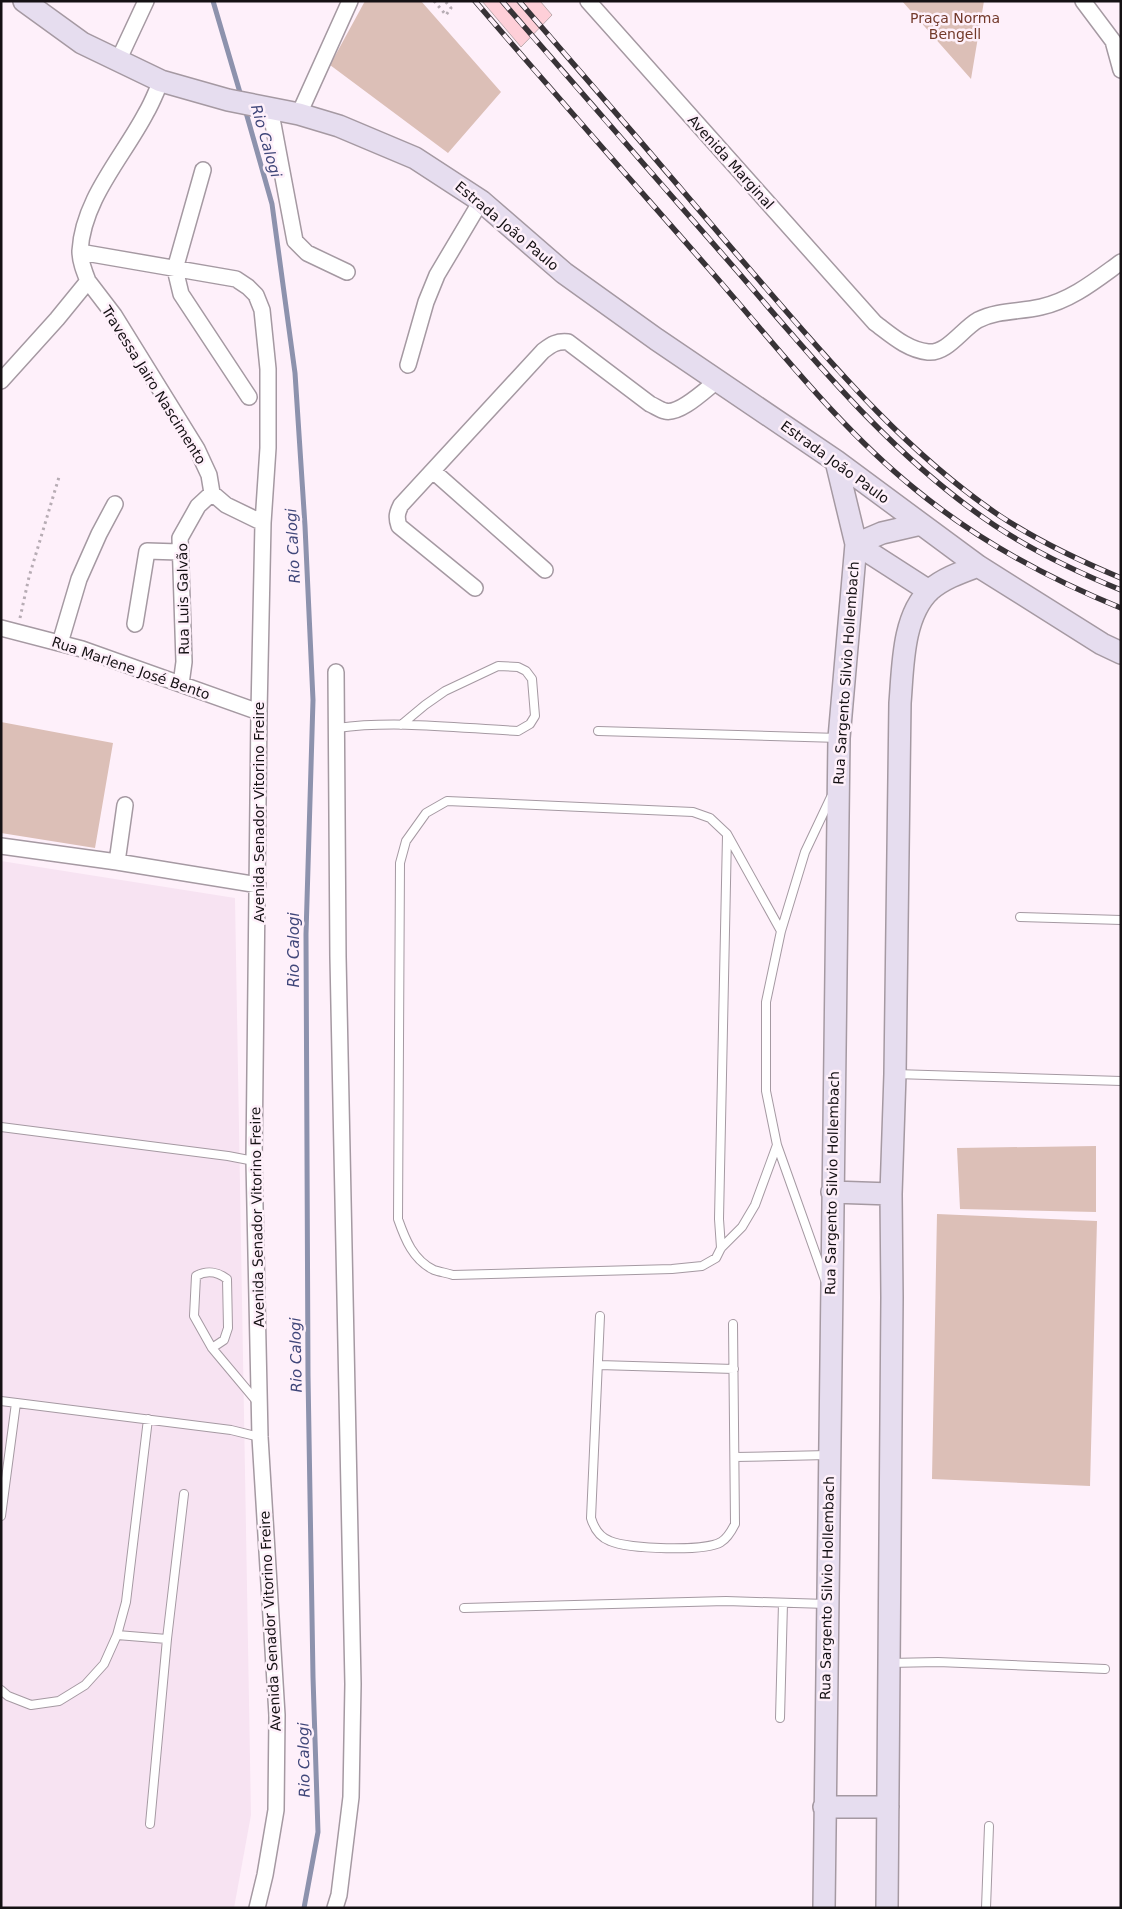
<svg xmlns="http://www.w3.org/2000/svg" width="1122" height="1909" viewBox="0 0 1122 1909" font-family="'DejaVu Sans',sans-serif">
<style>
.built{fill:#f7e3f2}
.green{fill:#dcbfb7}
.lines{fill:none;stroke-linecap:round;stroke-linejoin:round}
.stream{stroke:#8d92ad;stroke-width:5}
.building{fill:#fecfd8;stroke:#bdacaf}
.lane-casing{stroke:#a599a2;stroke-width:10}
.street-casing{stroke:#a599a2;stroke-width:18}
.secondary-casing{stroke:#a599a2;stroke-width:24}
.path{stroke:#b7acb4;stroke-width:3;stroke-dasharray:2.5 4;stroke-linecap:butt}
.lane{stroke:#fff;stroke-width:8}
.street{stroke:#fff;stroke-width:15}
.secondary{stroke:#e6ddef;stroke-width:21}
.rail-casing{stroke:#383337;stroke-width:5.5}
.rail{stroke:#fef0fa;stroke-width:4;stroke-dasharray:11;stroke-linecap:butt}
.labels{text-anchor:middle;stroke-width:5;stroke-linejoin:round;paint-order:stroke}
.park-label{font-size:14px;fill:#72392a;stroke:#fef0fa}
.street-label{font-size:14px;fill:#151114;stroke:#fef0fa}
.water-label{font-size:15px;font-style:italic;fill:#40477a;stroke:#fef0fa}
</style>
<rect width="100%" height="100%" fill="#fef0fa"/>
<path class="built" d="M1,861L235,898L251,1815L234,1908H1Z"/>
<path class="green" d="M365,1H421L501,92L448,153L330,65Z
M902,1H984L971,79Z
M1,722L113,743L95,848L1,833Z
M1096,1146V1212L960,1209L957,1148Z
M937,1214L1097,1221L1090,1486L932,1479Z"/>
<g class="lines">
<path class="stream" d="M213,1L241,96
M245,109L272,204L295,373L305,526L313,700L306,934L308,1375L313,1677L318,1832L304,1908"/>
</g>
<path class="building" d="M482,1H540L552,15L521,47Z"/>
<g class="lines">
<defs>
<path id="lane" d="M337,728C396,720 458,728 518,731L530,724L535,716L532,679L526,671L518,667L498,666L445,691L425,705L401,725
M598,731L839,738
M1020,917L1121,920
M895,1074L1121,1081
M1,1127L228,1156L254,1161
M777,1145L755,1205L742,1227L721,1248L716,1258L702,1266L672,1269L453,1275C447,1273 440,1272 434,1270C413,1260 405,1239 398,1219L400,863L406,841L426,813L447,801L693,812L710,818L727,834L781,931
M721,1248L719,1219L727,835
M825,1280L777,1145L766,1091V1002L781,931L805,852L831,797
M600,1316L591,1518C594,1528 599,1537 610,1541C628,1549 705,1552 721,1542C728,1538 732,1530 735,1524L733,1324
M212,1348L224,1340L228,1328L227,1279C218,1272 207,1270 196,1276L194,1316L212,1348L258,1403
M599,1365L734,1369
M1,1401L231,1430L260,1437
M735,1457L828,1455
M1,1516L16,1403
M464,1608L726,1601L827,1604
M117,1635L167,1639L184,1494
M889,1663L938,1662L1105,1669
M1,1690L8,1696L31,1705L59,1701L85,1685L104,1664L117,1635L126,1602L148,1419
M780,1718L783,1603
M150,1824L167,1639
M986,1908L989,1826"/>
<path id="street" d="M588,1L875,323C890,334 907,350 928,352C947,354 962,329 978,320C998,310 1020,312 1041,307C1072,300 1096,280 1121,262
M1083,1L1113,41L1121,70
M118,61L146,1
M270,108L295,241L307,253L347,272
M299,114L350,1
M203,170L175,269L181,294L249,397
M80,252L236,279L248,287L256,295L262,310L268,369V448L263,523L259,712L254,1161L260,1437L277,1715L276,1810L265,1875L257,1908
M88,281L114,315L197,449L209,475L212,493L226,505L263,523
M408,365L426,302L437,275L481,201
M1,381L57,319L88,281C84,271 80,261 80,251C83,199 123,157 146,113C152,103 156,92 161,81
M433,471L545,570
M475,588L399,526C396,517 397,513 401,505L543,351C552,344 557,341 568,342L650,404C655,406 660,410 665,411C680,415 706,389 718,380
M135,624L147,551L179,552
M1,628L82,649L259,712
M60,643L79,579L99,534L115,504
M181,684L184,662L180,538L198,506L212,493
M1,846L117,862L258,885
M117,862L125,805
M335,1908L339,1895L351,1797L353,1684L338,957L336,672"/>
<path id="secondary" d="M24,1L82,43L161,81L228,100L299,114L339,126L415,158L481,201L564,273L656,339L836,461L978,566L1102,644L1121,653
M856,544L929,591
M856,544L882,533L921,524
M832,1192L891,1194
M824,1807H888
M824,1908L839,738L856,544L836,461
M887,1908L892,1297L891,1194L895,1074L900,703C903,668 902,616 930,590C944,578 962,572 978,566"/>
</defs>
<use href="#lane" class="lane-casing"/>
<use href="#street" class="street-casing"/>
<use href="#secondary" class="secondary-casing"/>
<path class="path" d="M434,1L446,15L451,8L445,1
M20,618L29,577L59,477"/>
<use href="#lane" class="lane"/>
<use href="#street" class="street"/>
<use href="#secondary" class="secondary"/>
<defs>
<path id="rail" d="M475,1C552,91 631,180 709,269C775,344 837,426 915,489C977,540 1047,578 1121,608
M502,1C576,87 650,171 724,256C808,352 887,453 994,525C1033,551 1077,572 1121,590
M519,1C593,86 667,172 740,258C821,351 898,447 1000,516C1038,541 1080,561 1121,578"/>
</defs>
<use href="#rail" class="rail-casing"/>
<use href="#rail" class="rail"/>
</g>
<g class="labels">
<g class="park-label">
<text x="955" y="23">Praça Norma<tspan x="955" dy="16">Bengell</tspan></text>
</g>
<g class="street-label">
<text transform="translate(731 162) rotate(48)" y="5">Avenida Marginal</text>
<text transform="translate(507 226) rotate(40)" y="5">Estrada João Paulo</text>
<text transform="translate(154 385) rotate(58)" y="5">Travessa Jairo Nascimento</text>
<text transform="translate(835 462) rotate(36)" y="5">Estrada João Paulo</text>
<text transform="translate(183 599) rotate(-91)" y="5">Rua Luis Galvão</text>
<text transform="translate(131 668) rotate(19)" y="5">Rua Marlene José Bento</text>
<text transform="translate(846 673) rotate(-86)" y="5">Rua Sargento Silvio Hollembach</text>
<text transform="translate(259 812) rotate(-90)" y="5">Avenida Senador Vitorino Freire</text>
<text transform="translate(832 1183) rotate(-89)" y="5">Rua Sargento Silvio Hollembach</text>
<text transform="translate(257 1217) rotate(-91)" y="5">Avenida Senador Vitorino Freire</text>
<text transform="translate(827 1588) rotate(-89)" y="5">Rua Sargento Silvio Hollembach</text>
<text transform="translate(270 1621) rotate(-93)" y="5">Avenida Senador Vitorino Freire</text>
</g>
<g class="water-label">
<text transform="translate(266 141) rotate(74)" y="5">Rio Calogi</text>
<text transform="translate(293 546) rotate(-93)" y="5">Rio Calogi</text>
<text transform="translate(294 950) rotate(-90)" y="5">Rio Calogi</text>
<text transform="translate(296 1355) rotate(-91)" y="5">Rio Calogi</text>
<text transform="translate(304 1760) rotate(-91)" y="5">Rio Calogi</text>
</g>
</g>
<rect width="1122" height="1909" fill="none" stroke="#151114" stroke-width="5"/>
</svg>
